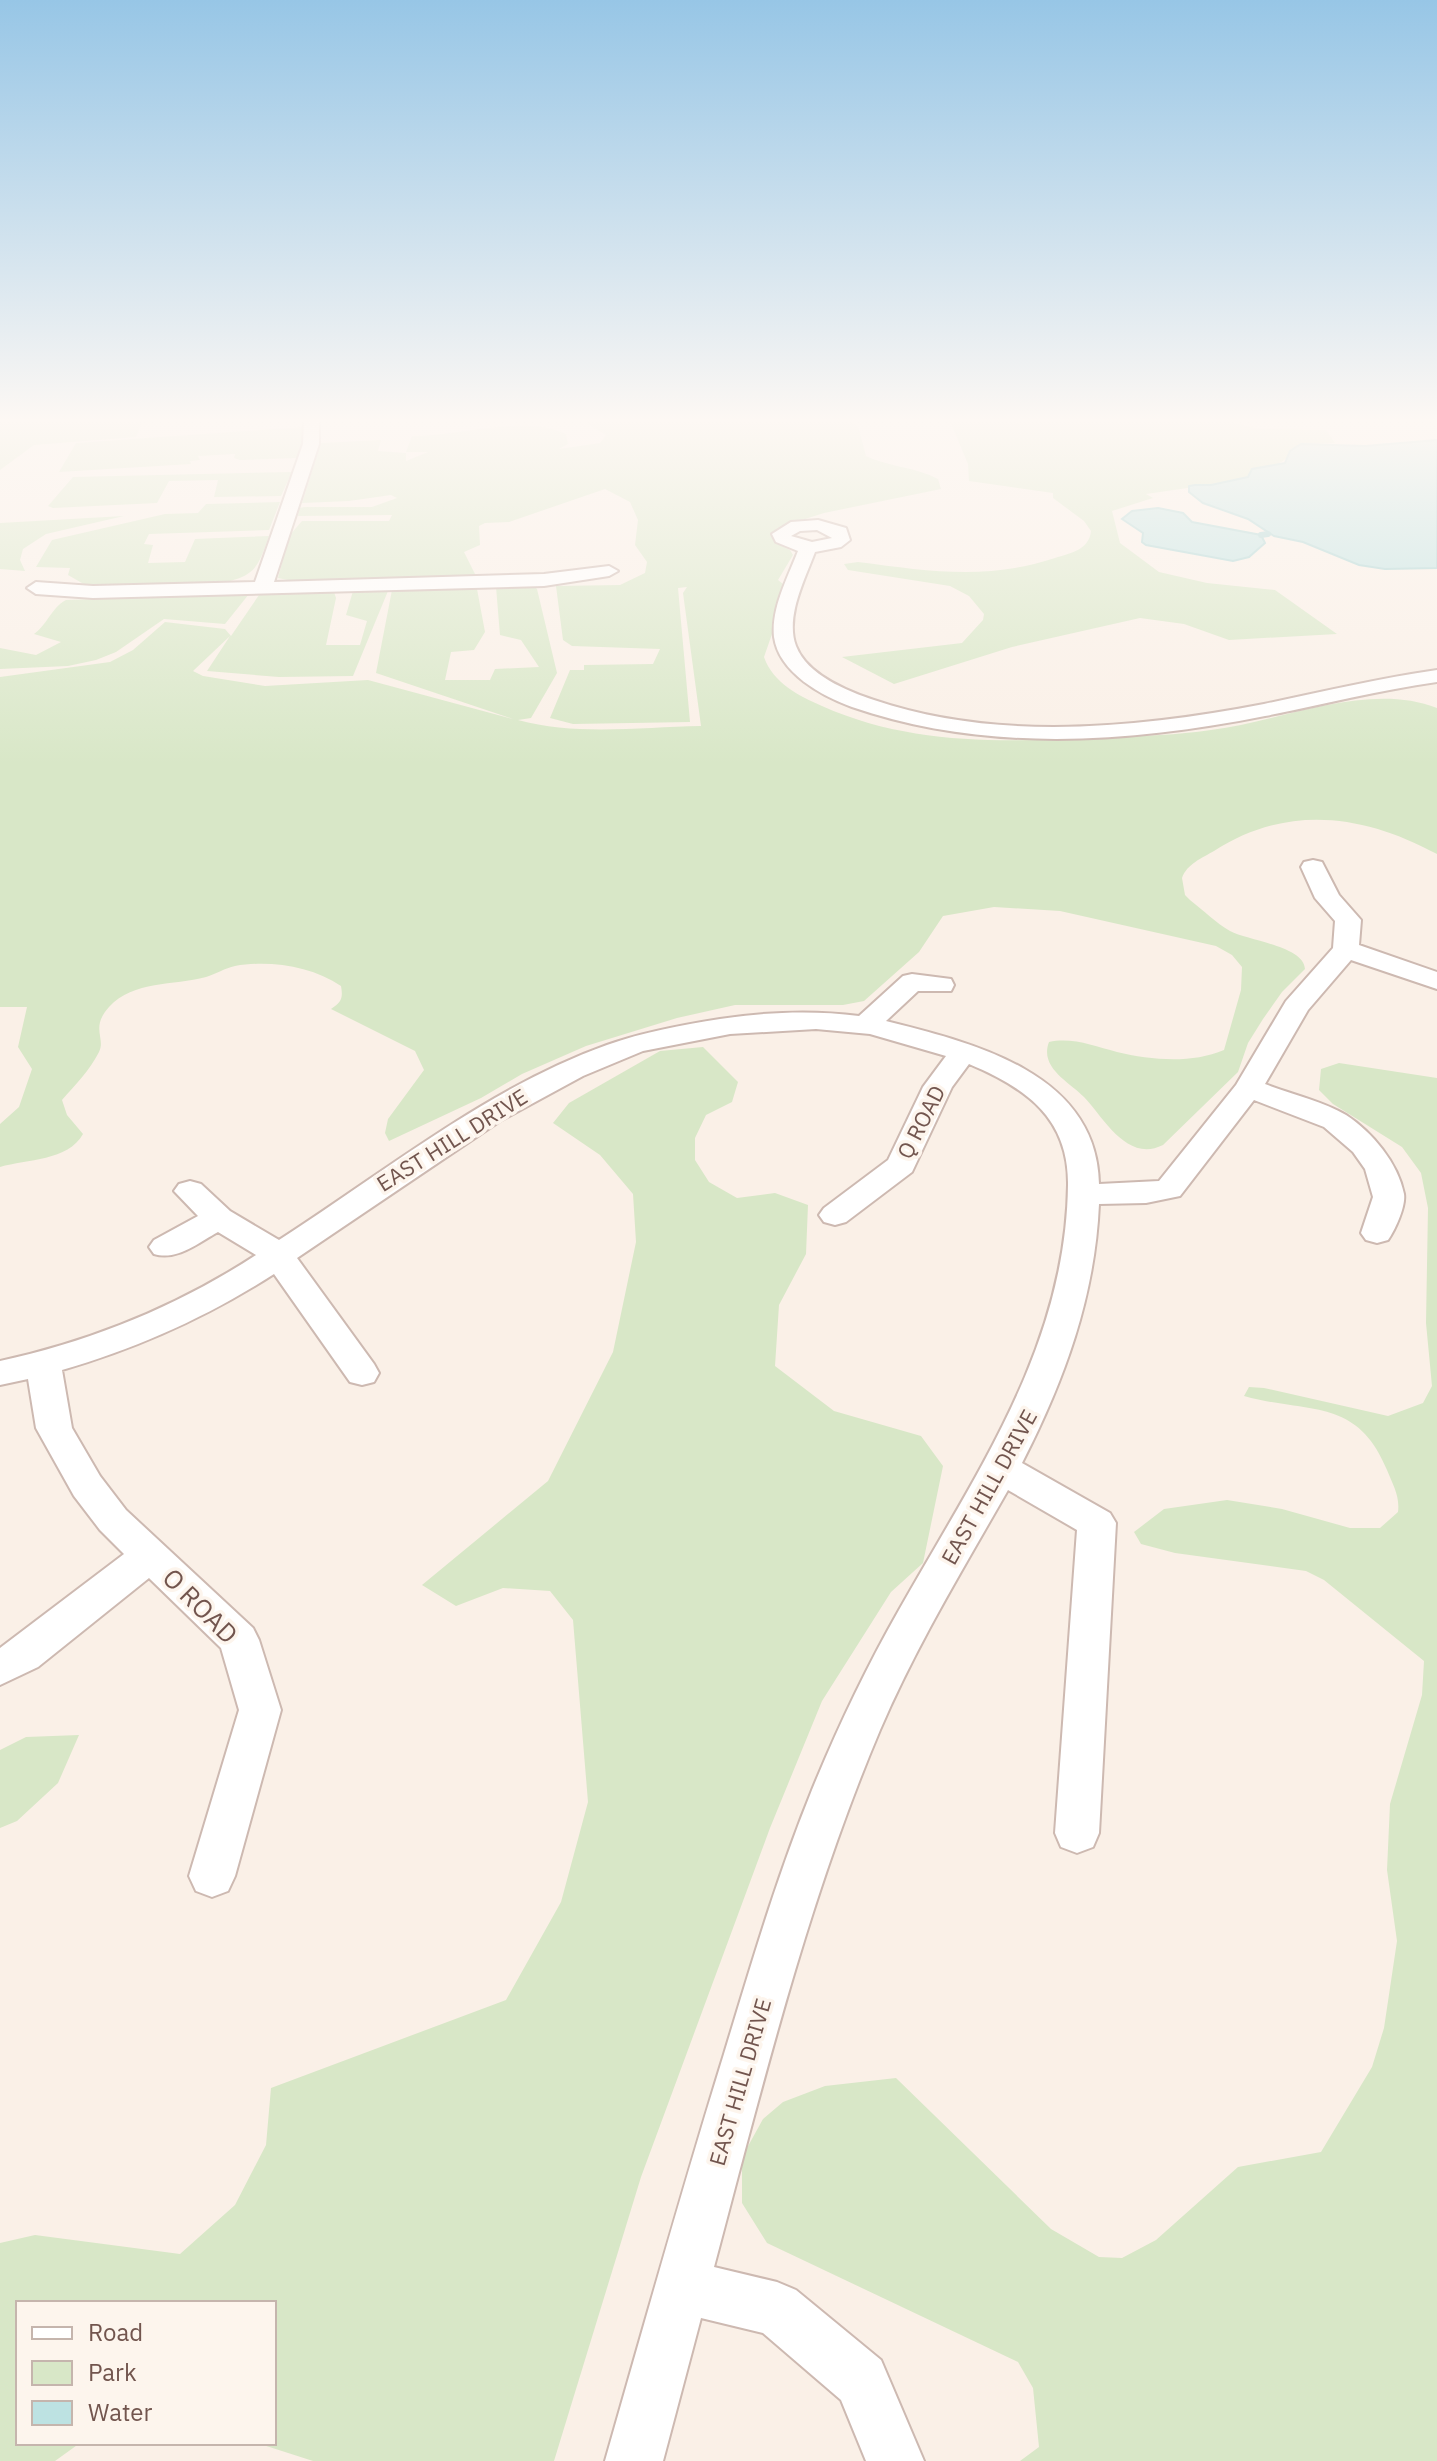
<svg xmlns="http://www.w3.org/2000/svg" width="1437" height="2461" viewBox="0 0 1437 2461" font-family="'IBM Plex Sans',sans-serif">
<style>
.green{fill:#d8e7c7}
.water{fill:#bde2e2;stroke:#a5d3d3;stroke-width:2}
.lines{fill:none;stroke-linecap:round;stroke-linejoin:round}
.stream{stroke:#a5d3d3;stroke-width:6}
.street-casing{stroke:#cdb9b1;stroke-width:4}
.street{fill:#fff;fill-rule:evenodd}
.labels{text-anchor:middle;stroke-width:7;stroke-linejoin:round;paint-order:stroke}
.street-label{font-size:22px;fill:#72554e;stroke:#fdf5ed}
.near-street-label{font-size:26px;fill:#72554e;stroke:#fdf5ed}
</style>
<rect width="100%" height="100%" fill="#faf0e7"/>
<path class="green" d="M0,421H143L136,437L34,445L0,470Z
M583,421H851L858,426L866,456C889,467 916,467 938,479L941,489L824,513L780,527L775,535L778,544L790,550L793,555L778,580L788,588L764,657C773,683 799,696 822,706C913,747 1012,742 1108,737C1143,736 1177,735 1211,730C1282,721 1368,681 1437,708V854C1363,814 1287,804 1214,851C1202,858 1187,864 1182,878L1185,895L1190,900C1203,910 1216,923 1230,931C1249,941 1304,946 1305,969L1282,992L1263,1019L1248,1043L1238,1072L1163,1145C1127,1163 1104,1118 1084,1097C1070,1082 1039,1068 1049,1042C1072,1037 1094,1046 1117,1052C1151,1060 1191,1064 1224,1050L1241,990L1242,967L1232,955L1216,946L1060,911L994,907L943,916L919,952L864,1001L843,1005H735L677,1018L586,1046L522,1074L481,1098L389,1141L385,1133L388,1119L424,1070L415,1051L331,1009C342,1002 343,998 341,986C312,966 269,960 235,966C225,968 216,974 206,977C173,986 134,980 109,1007C90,1028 106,1038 99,1052C90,1070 75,1085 62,1100L67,1115L83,1134C68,1161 27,1159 0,1167V1124L19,1107L32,1069L18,1047L27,1007H0V677L110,662L133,650L165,622L225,629L231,636L259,595L334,592L336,598L326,645H360L367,621L346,615L353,591H388L353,676L279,677L207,671L230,636L193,671L203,676L265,686L368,680L513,719L376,673L392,590L477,589L485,632L474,650L451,652L445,680H490L495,669L539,667L521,640L500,635L496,587L534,586L537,589L557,673L531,718L518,720C576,736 641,727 701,726L683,593L687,587L678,588L690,722L573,724L550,718L570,670H584V665L653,664L660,649L572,646L563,640L556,586L620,585L645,573L647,562L635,545L638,520L630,502L605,489L509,522L485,523L479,526L480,545L464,552L476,576L293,581L278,578L289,536L302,521H389L392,515L298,516L299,508L305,507H372L397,498L391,495L349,501L302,503L321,443L381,440L378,451L406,453V461L428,452H406L412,436C461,436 523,414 566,434L568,444L559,449L600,443L606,435Z
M950,421H1225L1259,429L1326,430L1335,443L1301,444C1286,461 1276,469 1252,469L1248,477L1236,481L1146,494L1153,498L1112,511L1120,543L1159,572L1207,583L1275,590L1337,634L1229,640L1184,624L1140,618L1012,647L894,684L842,657L962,643L983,620L984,614L969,596L950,586L848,570L844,564L858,562C929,571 985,581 1055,558C1071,553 1089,550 1091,531L1084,521L1053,498V493L969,481L968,464Z
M303,427V442L297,458L240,460L234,458L235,454L198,456L200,460L190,461L191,464L59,472L76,443Z
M292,472L281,496L214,497L218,480L169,481L157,503L53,508L48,506L73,477Z
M280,502L269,530L149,534L144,544L153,545L148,563L185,562L195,539L269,536C257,570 255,576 218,584L89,587L68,575L70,568L36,567L52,540L165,514L198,513L206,504Z
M124,516L46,534L23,549L20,560L25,571L0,569V523Z
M249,594L225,624L164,619L116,652L96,660L68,666L0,669V648L36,655L61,642L34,634C48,624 51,608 66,600Z
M703,1047L738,1082L732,1102L706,1115L695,1138V1160L709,1182L737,1198L775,1193L808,1205L806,1254L779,1305L775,1366L834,1411L921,1436L943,1466L923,1563L891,1592L822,1701L770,1828L641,2177L554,2461H313L257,2443H274V2303H18V2443H80L55,2461H0V2243L35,2235L180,2254L235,2205L266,2145L271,2088L506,2000L561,1902L588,1802L573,1620L550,1591L503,1588L456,1606L422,1585L548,1481L613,1352L636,1242L633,1194L600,1155L553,1123L569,1103L660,1051Z
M1339,1063L1437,1078V2461H1020L1039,2447L1033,2388L1018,2362L767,2243L742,2203V2157L763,2119L783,2102L825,2086L896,2078L1051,2229L1099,2257L1122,2258L1156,2240L1238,2167L1321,2152L1372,2067L1384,2028L1397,1941L1387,1870L1390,1804L1422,1695L1424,1661L1324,1580L1306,1571L1175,1553L1141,1544L1134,1532L1164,1509L1227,1500L1282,1509L1350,1528H1380L1398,1512C1400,1496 1393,1485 1387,1470C1357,1397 1309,1414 1244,1396L1249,1387L1264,1388L1388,1416L1423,1403L1432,1386L1426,1323L1428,1208L1421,1173L1402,1147L1333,1104L1319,1090L1321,1069Z
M79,1735L58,1783L17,1821L0,1828V1750L26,1737Z"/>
<path class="water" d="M1437,440V568L1385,569L1359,565L1303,542L1274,536L1248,519L1203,503L1189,492V486L1195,485H1211L1248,477L1252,469L1285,463L1290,451L1301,444L1365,446Z
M1158,508L1183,513L1192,522L1261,535L1265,543L1249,557L1233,561L1146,545L1142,542L1143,533L1122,519L1132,511Z"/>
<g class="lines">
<path class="stream" d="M1261,535L1268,534"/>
<defs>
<path id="street" d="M304,421H319V444L274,582L544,574L609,566L618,571L609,576L544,586L93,598L36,594L27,588L36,582L93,586L255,582L303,444Z
M818,520L846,528L850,540L841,547L815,552C805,579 785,617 796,646C807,675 847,691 874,700C997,742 1139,728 1264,704C1322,692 1379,678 1437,670V682C1379,690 1322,705 1265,716C1129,743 985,753 852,707C822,696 779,673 774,637C771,608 788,577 798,551L776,542L772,534L791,522ZM817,530L832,538L812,542L791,536L800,531Z
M1313,860L1322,862L1339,895L1361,920L1359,945L1437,972V989L1351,960L1308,1010L1265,1084C1290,1094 1323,1101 1346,1115C1372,1132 1398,1163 1404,1194C1406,1206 1395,1230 1388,1240L1377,1243L1366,1240L1361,1233L1373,1197L1365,1169L1353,1152L1324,1127L1254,1100L1180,1196L1146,1203L1099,1204C1095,1297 1064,1381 1022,1463L1110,1513L1116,1523L1099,1833L1093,1847L1077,1853L1061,1847L1055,1833L1077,1530L1008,1490C963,1569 916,1646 880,1730C807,1902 762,2087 714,2267L777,2282L796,2290L881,2360L924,2461H866L841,2400L763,2333L701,2318L663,2461H605C644,2325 682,2189 724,2054C751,1965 777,1876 812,1790C837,1729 866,1668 899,1610C975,1475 1066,1347 1068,1185C1069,1118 1026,1088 969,1064L952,1087L912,1172L846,1222L835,1225L824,1222L819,1215L824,1208L888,1160L923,1087L946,1056L870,1034L816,1029L730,1034L643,1051L583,1076L500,1121L297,1258L374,1364L379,1373L374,1382L362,1385L350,1382L274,1274C207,1317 138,1348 62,1370L72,1428L100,1476L126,1510L253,1628L259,1640L281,1710L235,1876L228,1891L212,1897L196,1891L189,1876L239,1710L221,1648L149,1578L38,1667L0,1685V1648L124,1554L100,1530L74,1496L36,1428L28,1379L0,1385V1361C92,1341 176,1307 256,1255L218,1232C198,1243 177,1261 154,1254L149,1247L154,1240L198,1216L174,1191L179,1184L190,1181L201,1184L230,1211L279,1240C385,1172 487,1088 607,1045C643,1032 682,1025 720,1019C766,1012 813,1010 859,1016L903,976L912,974L951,979L954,985L951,991H918L886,1021C974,1043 1097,1073 1099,1184L1159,1181L1236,1085L1286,1001L1333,948L1335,921L1315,898L1301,867L1304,862Z"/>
</defs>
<use href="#street" class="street-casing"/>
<use href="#street" class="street"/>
</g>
<linearGradient id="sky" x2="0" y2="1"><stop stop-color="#97c6e6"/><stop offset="0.55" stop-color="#fdf8f4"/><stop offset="1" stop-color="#fdf8f4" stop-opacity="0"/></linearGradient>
<rect width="1437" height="765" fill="url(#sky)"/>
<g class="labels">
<g class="street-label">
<text transform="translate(921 1122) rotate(-63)" y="8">Q ROAD</text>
<text transform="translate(452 1140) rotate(-32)" y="8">EAST HILL DRIVE</text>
<text transform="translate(989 1487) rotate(-61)" y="8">EAST HILL DRIVE</text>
<text transform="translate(740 2082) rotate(-74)" y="8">EAST HILL DRIVE</text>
</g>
<g class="near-street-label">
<text transform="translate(200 1606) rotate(45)" y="9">O ROAD</text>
</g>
</g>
<rect x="16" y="2301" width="260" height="144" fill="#fdf5ed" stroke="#c5b5ad" stroke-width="2"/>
<rect x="32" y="2327" width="40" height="12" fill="#ffffff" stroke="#c5b5ad" stroke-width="2"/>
<text x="88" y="2341" font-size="24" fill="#72554e">Road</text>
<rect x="32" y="2361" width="40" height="24" fill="#d8e7c7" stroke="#c5b5ad" stroke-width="2"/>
<text x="88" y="2381" font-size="24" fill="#72554e">Park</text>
<rect x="32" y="2401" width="40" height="24" fill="#bde2e2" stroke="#c5b5ad" stroke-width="2"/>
<text x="88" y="2421" font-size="24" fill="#72554e">Water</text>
</svg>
